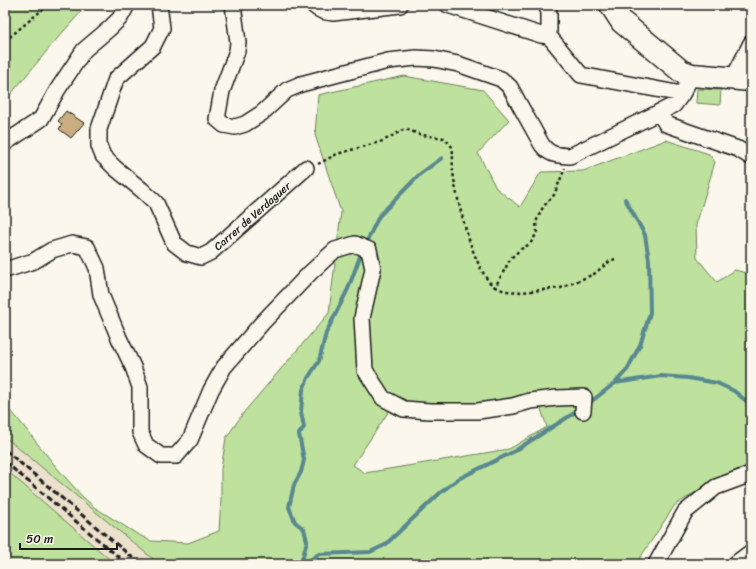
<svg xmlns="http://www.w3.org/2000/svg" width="756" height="569" viewBox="0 0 756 569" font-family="Sriracha,sans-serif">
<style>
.built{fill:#ece1cc}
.green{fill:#bee29d;stroke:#6d7f5c;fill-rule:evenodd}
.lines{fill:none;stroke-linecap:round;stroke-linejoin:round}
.stream{stroke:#58888f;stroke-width:4}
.building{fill:#caae80;stroke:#1c1c1c}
.street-casing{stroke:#1c1c1c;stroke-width:18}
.secondary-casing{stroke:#1c1c1c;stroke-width:25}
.path{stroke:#1c1c1c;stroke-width:2.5;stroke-dasharray:3 3;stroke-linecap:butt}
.street{stroke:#fbf7ec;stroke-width:15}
.secondary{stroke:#fbf7ec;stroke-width:22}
.rail{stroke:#1c1c1c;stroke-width:3;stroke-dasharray:6 3;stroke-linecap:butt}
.labels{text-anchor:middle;stroke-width:3;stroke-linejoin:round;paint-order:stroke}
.street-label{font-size:11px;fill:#1c1c1c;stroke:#fbf7ec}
</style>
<rect width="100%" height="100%" fill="#fbf7ec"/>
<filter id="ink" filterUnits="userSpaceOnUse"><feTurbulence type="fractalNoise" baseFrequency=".025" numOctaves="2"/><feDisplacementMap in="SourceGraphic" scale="8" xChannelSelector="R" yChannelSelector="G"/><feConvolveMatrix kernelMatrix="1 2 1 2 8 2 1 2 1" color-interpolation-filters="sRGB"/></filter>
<g filter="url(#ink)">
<path class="built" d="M5,437L156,561L159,564H115L5,469Z"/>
<path class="green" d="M5,5H87L56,40L5,101Z
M404,76L483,90L509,120L478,153L496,188L520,207L541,172L583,171L666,140L709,154L715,162L696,225L697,258L717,282L735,270L746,273L751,277V464L722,476L675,505L636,564H159L5,437V408L13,413L57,468L81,495L94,507L137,534L151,541L188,543L219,531L221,500V469L226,438L244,412L329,313L341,212L315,135L318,95ZM539,403L547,427L509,449L365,473L353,465L389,411L395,415L402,417L423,419L446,417Z
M697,89L721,90L720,105L696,103Z
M5,469L115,564H5Z"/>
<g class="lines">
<path class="stream" d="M365,245L379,216L420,174L442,158
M615,383L661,376L688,378L717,383L734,391L751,405
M588,404L615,383L627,370L640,345L650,313L649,260L645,235L625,199
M301,564L307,541L304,529L295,522L289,507L294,485L301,472L304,460L299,434L304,427L301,412L303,390L308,378L319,361L326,333L348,289L362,251
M304,564L319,554L370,552L385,545L440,493L458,479L513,452L579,410"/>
</g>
<path class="building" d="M66,111L84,123L71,138L59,129L62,124L58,121Z"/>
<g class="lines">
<defs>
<path id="street" d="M159,5L162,28L153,46L116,79L99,129V146L103,156L115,168L142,190L156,203L174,243L187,253L201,257L211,252L306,168
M233,5L238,42L237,51L222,91L217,119L224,125L235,127L245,124L262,113L287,90L301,84L388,61L416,58L434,59L458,64L501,79L510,87L517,100L542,145C551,156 557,155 570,156L674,105L682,94L692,75
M313,5C319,11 324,12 333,13L400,5
M448,5L541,35L549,36
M546,5L549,12V36L581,75L682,94
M733,79L751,43
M659,112L666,124L738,149L751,157
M5,143L41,119L58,89L84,50L110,28L120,18L127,5
M5,270L34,261L52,250L72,244L87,247L97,268L101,295L119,338L133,367L140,387V432L146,445L161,456H176L190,440L211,390L224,367L262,323L310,273L335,250L355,244L369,250L373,269L362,318L365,370L383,398L404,409L430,411H478L513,406L530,401L557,398L584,397L583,411
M656,564L685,512L716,487L751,474
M735,564L751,552"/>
<path id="secondary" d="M611,5L622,22L681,71L692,75L751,80"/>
</defs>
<use href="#street" class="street-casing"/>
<use href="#secondary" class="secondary-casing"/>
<path class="path" d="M5,41L48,5
M318,164L337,154L383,141L405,129L422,135L444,138C446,140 450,144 452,147C454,154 452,165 453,172C456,197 474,274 495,287L511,258L521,249L530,244L537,233L536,222L543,207L554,195L565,168
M495,287L505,291L522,292L561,288L594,274L610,261L615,259"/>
<use href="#street" class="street"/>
<use href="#secondary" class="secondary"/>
<path class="rail" d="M5,450L140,564
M5,462L127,564"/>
</g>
</g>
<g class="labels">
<g class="street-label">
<text transform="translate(252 216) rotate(-41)" y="4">Carrer de Verdaguer</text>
</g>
</g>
<rect width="756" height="569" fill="none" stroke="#fbf7ec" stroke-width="20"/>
<rect x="10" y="10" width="736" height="549" fill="none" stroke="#1c1c1c" stroke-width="1.5" filter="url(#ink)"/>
<path d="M20 543v6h97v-6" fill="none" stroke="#1c1c1c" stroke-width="2"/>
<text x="26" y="543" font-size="12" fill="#1c1c1c" stroke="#fbf7ec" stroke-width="3" paint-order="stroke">50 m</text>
</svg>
